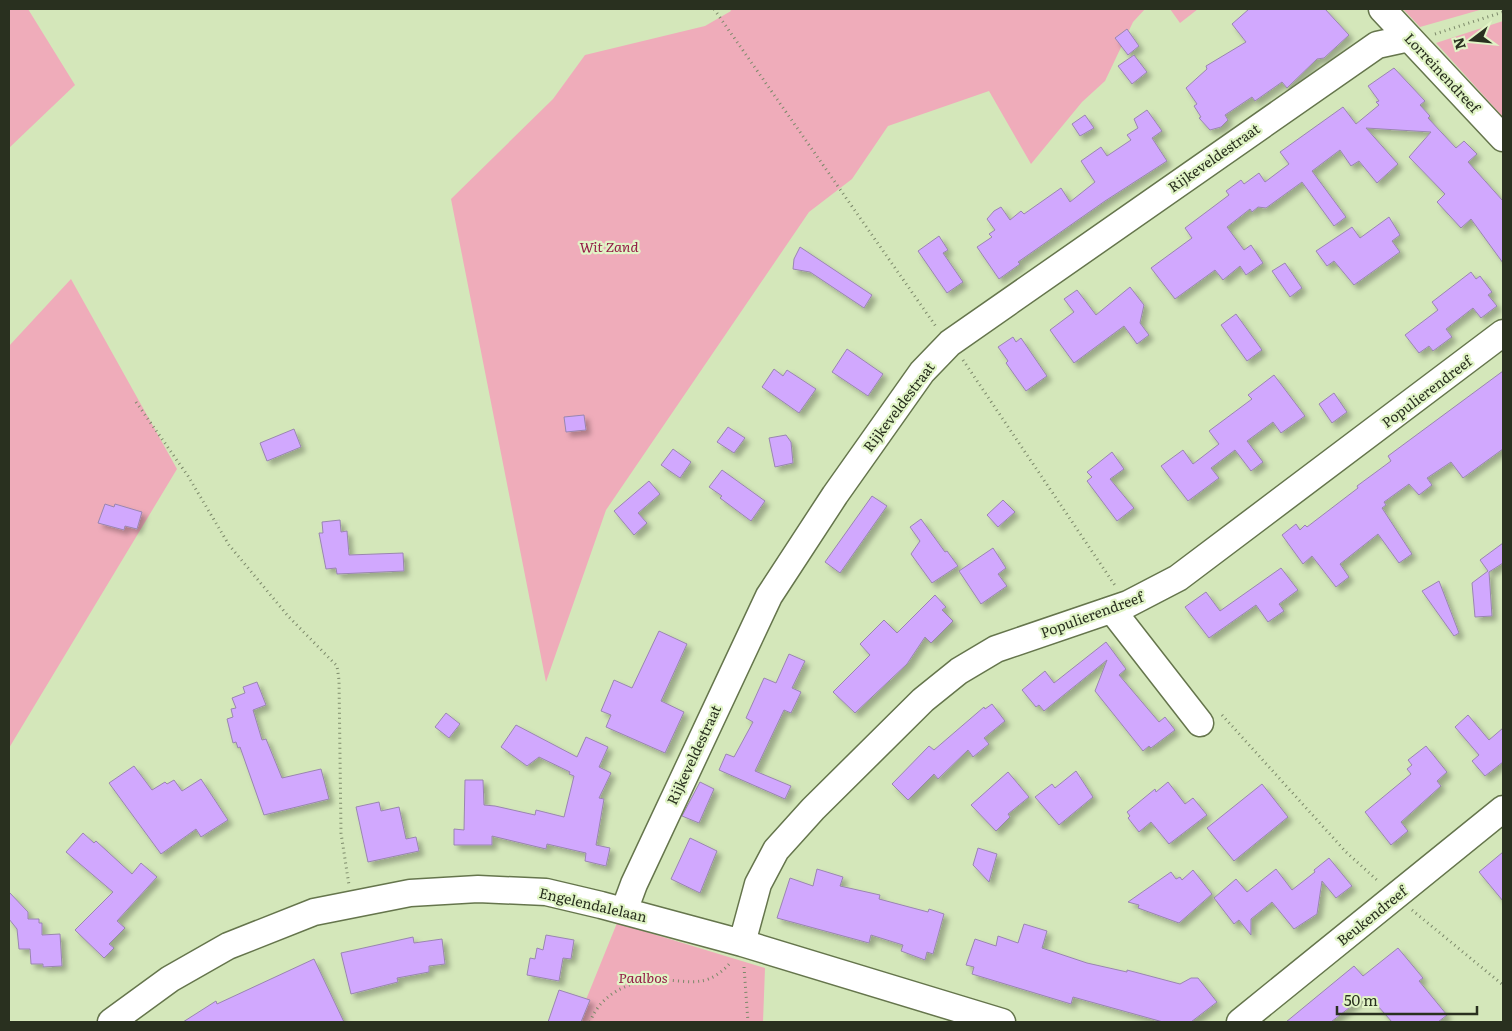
<svg xmlns="http://www.w3.org/2000/svg" width="1512" height="1031" viewBox="0 0 1512 1031" font-family="Literata,serif">
<style>
.green{fill:#efacba}
.building{fill:#d1a8fe;stroke:#9986af;filter:url(#shadow)}
.lines{fill:none;stroke-linecap:round;stroke-linejoin:round}
.minor-casing{stroke:#65754c;stroke-width:29}
.path{stroke:#7c896a;stroke-width:3;stroke-dasharray:1 4;stroke-linecap:butt}
.minor{stroke:#fff;stroke-width:26}
.labels{text-anchor:middle;stroke-width:4.5;stroke-linejoin:round;paint-order:stroke}
.street-label{font-size:14px;fill:#29301f;stroke:#e1f4c6}
.park-label{font-size:14px;font-style:italic;fill:#931c46;stroke:#e1f4c6}
</style>
<defs>
<filter id="shadow"><feDropShadow dx="4.5" dy="4.5" stdDeviation="2.5" flood-color="#0004"/></filter>
</defs>
<rect width="100%" height="100%" fill="#d4e7ba"/>
<path class="green" d="M9,9H28L75,85L9,148Z
M730,9H1145L1133,22L1105,81L1082,102L1031,164L989,91L888,126L852,179L809,212L606,510L546,682L451,199L553,99L585,55L705,26L731,11Z
M1170,9H1198L1180,23Z
M1403,9H1483L1420,27Z
M1503,21V117L1436,43Z
M71,279L177,469L9,748V346Z
M617,923L765,968L763,1022H577Z"/>
<path class="building" d="M1249,9H1325L1349,35L1324,58L1317,59L1287,88L1282,82L1255,101L1252,97L1225,115L1228,120L1221,127L1210,130L1199,118L1201,117L1194,106L1197,104L1186,88L1207,69L1206,66L1246,42L1232,24Z
M1127,29L1139,46L1128,55L1115,38Z
M1134,55L1147,72L1132,84L1118,66Z
M1394,68L1425,101L1420,105L1430,116L1428,118L1456,148L1464,141L1477,154L1468,162L1503,201V263L1471,219L1461,228L1437,202L1445,194L1409,157L1431,132L1366,128L1398,164L1377,183L1359,161L1351,166L1340,150L1312,171L1346,217L1334,226L1302,182L1266,208L1258,207L1252,212L1250,209L1227,227L1244,250L1251,245L1263,263L1246,275L1240,266L1223,280L1215,270L1175,299L1151,268L1192,238L1185,228L1229,195L1226,191L1241,180L1244,184L1259,173L1265,182L1289,164L1280,152L1343,107L1356,124L1379,105L1376,102L1379,101L1368,86Z
M1147,110L1162,131L1152,138L1167,161L1105,201L1018,262L1020,264L999,279L977,247L992,237L989,234L995,230L987,219L994,211L1001,207L1010,220L1021,211L1024,214L1061,188L1070,202L1095,182L1081,161L1101,147L1107,156L1131,140L1127,135L1138,128L1134,119Z
M1085,115L1094,128L1080,136L1072,124Z
M1389,217L1400,235L1392,241L1400,252L1354,285L1334,261L1327,266L1316,251L1352,227L1360,238Z
M939,236L948,250L943,253L963,282L947,293L918,251Z
M800,247L872,295L864,308L810,272L793,269L794,259Z
M1285,263L1302,288L1290,297L1272,271Z
M1471,272L1476,279L1480,276L1492,292L1488,295L1497,306L1481,318L1473,308L1446,329L1452,337L1433,351L1429,346L1419,353L1405,335L1438,310L1432,302Z
M1130,287L1144,305L1140,323L1149,335L1137,344L1124,326L1074,363L1050,330L1074,312L1064,299L1077,290L1096,315Z
M1236,314L1262,350L1247,361L1221,325Z
M1013,337L1016,342L1021,338L1047,376L1026,391L1006,363L1008,361L998,347Z
M847,349L883,374L868,396L832,372Z
M774,369L783,376L787,370L816,389L799,413L762,387Z
M1503,371V449L1463,478L1451,462L1427,478L1432,485L1419,495L1409,484L1384,502L1386,505L1382,508L1412,554L1399,563L1378,534L1340,564L1349,577L1336,587L1312,556L1303,564L1282,535L1296,524L1300,530L1305,525L1307,527L1358,488L1357,486L1391,461L1388,456Z
M1274,375L1305,416L1281,433L1273,422L1247,441L1263,462L1251,471L1235,450L1211,468L1219,478L1188,501L1161,466L1183,450L1193,464L1219,444L1209,431L1252,399L1248,395Z
M1334,393L1347,412L1332,423L1319,404Z
M584,415L586,430L566,432L564,417Z
M728,427L745,438L734,453L717,442Z
M294,429L301,447L267,461L260,443Z
M786,435L791,442L793,463L775,467L769,438Z
M673,449L691,462L680,478L661,465Z
M1112,452L1124,469L1110,479L1134,508L1117,521L1087,481L1092,477L1087,472Z
M722,470L765,501L751,521L720,498L722,496L709,487Z
M649,481L660,494L638,513L647,523L634,535L614,511Z
M872,496L887,506L840,573L825,562Z
M1003,500L1015,512L998,527L987,515Z
M105,504L114,507L115,504L142,512L137,529L125,526L124,530L98,523Z
M921,519L945,552L947,551L958,566L932,583L911,554L920,541L910,527Z
M340,520L341,532L347,531L349,555L403,553L404,571L337,574L336,568L326,569L319,533H323L322,522Z
M1503,543V563L1489,572L1492,616L1475,617L1472,583L1488,571L1480,560Z
M993,548L1006,568L998,574L1007,586L981,604L959,571Z
M1281,568L1298,590L1279,604L1284,611L1268,622L1256,605L1209,638L1185,607L1206,592L1220,611Z
M1439,581L1459,633L1454,636L1422,591Z
M935,595L946,607L942,610L953,621L931,643L925,637L907,664L855,713L833,692L870,655L860,644L884,620L897,633Z
M659,631L687,644L661,701L684,712L665,753L606,727L611,715L601,711L614,680L632,688Z
M1106,642L1126,669L1119,675L1159,722L1165,717L1175,730L1151,748L1149,746L1143,751L1095,691L1107,660L1044,711L1039,705L1036,707L1022,690L1045,671L1054,683Z
M789,654L805,661L792,688L801,692L791,713L784,710L755,771L791,786L785,799L719,770L726,754L734,757L753,722L746,718L764,678L776,683Z
M257,682L266,705L253,710L262,740L266,739L282,778L321,769L329,799L264,815L240,747L238,748L236,742L233,743L227,719L233,717L231,709L236,708L232,698L245,693L243,687Z
M992,704L1005,721L984,738L989,744L973,757L968,750L938,779L934,774L908,800L892,784L929,746L934,750L984,707L985,709Z
M446,713L460,724L449,738L435,727Z
M1468,715L1489,740L1503,728V762L1485,776L1472,761L1479,755L1455,727Z
M516,725L577,757L586,737L608,747L599,767L611,773L599,798L604,799L596,845L610,848L606,866L585,861L586,853L547,844L546,849L492,836V845H454V829L464,830L465,780H483L484,805L495,806L535,815L536,810L564,817L574,776L569,774L570,772L539,757L527,766L501,747Z
M1426,746L1447,772L1437,781L1441,786L1401,822L1408,831L1391,845L1365,812L1411,774L1407,769L1412,765L1408,760Z
M134,766L152,790L165,782L167,784L174,780L182,791L201,779L228,820L201,837L196,829L161,854L109,783Z
M1076,771L1093,797L1059,825L1035,797L1052,784L1055,788Z
M1008,772L1029,797L1008,814L1010,817L996,831L971,805Z
M700,782L714,789L699,823L682,816Z
M1168,782L1185,804L1193,798L1207,815L1169,844L1151,822L1139,832L1128,818L1130,816L1127,812L1155,789L1156,792Z
M1262,784L1288,817L1234,861L1207,828Z
M379,802L381,811L399,807L406,839L416,837L419,851L368,862L356,807Z
M83,833L94,843L96,841L132,874L141,863L157,877L117,921L125,928L109,944L114,948L104,958L75,930L113,892L66,852Z
M690,838L717,851L700,893L671,879Z
M978,848L997,854L989,882L973,865Z
M1503,852V901L1479,872Z
M1329,858L1352,886L1336,898L1322,881L1317,914L1294,929L1272,902L1251,919V935L1239,920L1234,924L1214,898L1236,879L1247,892L1276,869L1292,890L1315,872L1314,870Z
M817,869L843,877L840,886L880,895L879,899L928,912L929,909L944,914L933,954L927,952L925,960L901,951L903,945L871,935L869,943L777,918L790,878L813,886Z
M1193,870L1212,894L1179,923L1138,908L1139,905L1128,902L1171,872L1176,879L1180,877L1182,880Z
M9,892L28,912V919H39V923H42V935L60,934L62,966L43,967V964H31L30,949H19L17,929L9,919Z
M1024,924L1047,931L1042,948L1087,963L1127,972V970L1180,984L1191,978H1198L1217,1002L1191,1022H1163L1073,997L1071,1004L972,974L974,967L966,965L975,939L996,946L998,936L1018,943Z
M546,935L574,940L571,959L563,958L559,981L527,975L530,958L535,959L537,948L543,950Z
M413,937L414,943L442,939L445,964L429,966V972L397,978L398,982L351,994L341,953Z
M1398,948L1423,978L1419,981L1447,1015L1438,1022H1392L1370,997L1366,1000L1363,997L1331,1022H1286L1354,966L1363,976Z
M314,959L344,1022H183L216,1001L217,1004Z
M559,990L590,1000L581,1022H548Z"/>
<g class="lines">
<defs>
<path id="minor" d="M1382,9L1503,138
M1112,610L1200,723
M624,911L634,884L769,596L835,495L922,372L950,343L1377,45L1409,38
M742,943L758,884L776,850L813,809L923,700L959,671L996,649L1128,604L1178,578L1503,333
M111,1022L170,979L228,946L314,912L410,893L478,889L546,892L601,905L742,943L1002,1022
M1240,1022L1503,809"/>
</defs>
<use href="#minor" class="minor-casing"/>
<path class="path" d="M714,9L937,328
M1435,34L1503,12
M963,360L1116,587
M136,402L188,476L229,545L288,616L337,666L339,680L341,833L349,885
M1222,715L1346,852L1378,881
M1412,910L1503,985
M744,967L748,1022
M590,1022C601,993 632,979 662,980C674,980 689,983 701,981C711,980 724,971 730,963"/>
<use href="#minor" class="minor"/>
</g>
<g class="labels">
<g class="street-label">
<text transform="translate(1442 73) rotate(47)" y="5">Lorreinendreef</text>
<text transform="translate(1214 158) rotate(-35)" y="5">Rijkeveldestraat</text>
<text transform="translate(1427 392) rotate(-37)" y="5">Populierendreef</text>
<text transform="translate(899 407) rotate(-53)" y="5">Rijkeveldestraat</text>
<text transform="translate(1092 615) rotate(-20)" y="5">Populierendreef</text>
<text transform="translate(694 755) rotate(-65)" y="5">Rijkeveldestraat</text>
<text transform="translate(593 905) rotate(13)" y="5">Engelendalelaan</text>
<text transform="translate(1372 916) rotate(-39)" y="5">Beukendreef</text>
</g>
<g class="park-label">
<text x="609" y="252">Wit Zand</text>
<text x="643" y="983">Paalbos</text>
</g>
</g>
<rect width="1512" height="1031" fill="none" stroke="#29301f" stroke-width="20"/>
<g transform="translate(1472 40) rotate(254)" stroke="#e1f4c6" stroke-width="4" paint-order="stroke">
<path d="M0-4L9 19L0 12L-9 19Z" fill="#29301f"/>
<text y="-8" font-size="14" font-weight="bold" text-anchor="middle" fill="#29301f">N</text>
</g>
<path d="M1337 1006v8h140v-8" fill="none" stroke="#29301f" stroke-width="2.5"/>
<text x="1344" y="1006" font-size="15" fill="#29301f" stroke="#e1f4c6" stroke-width="4" paint-order="stroke">50 m</text>
</svg>
